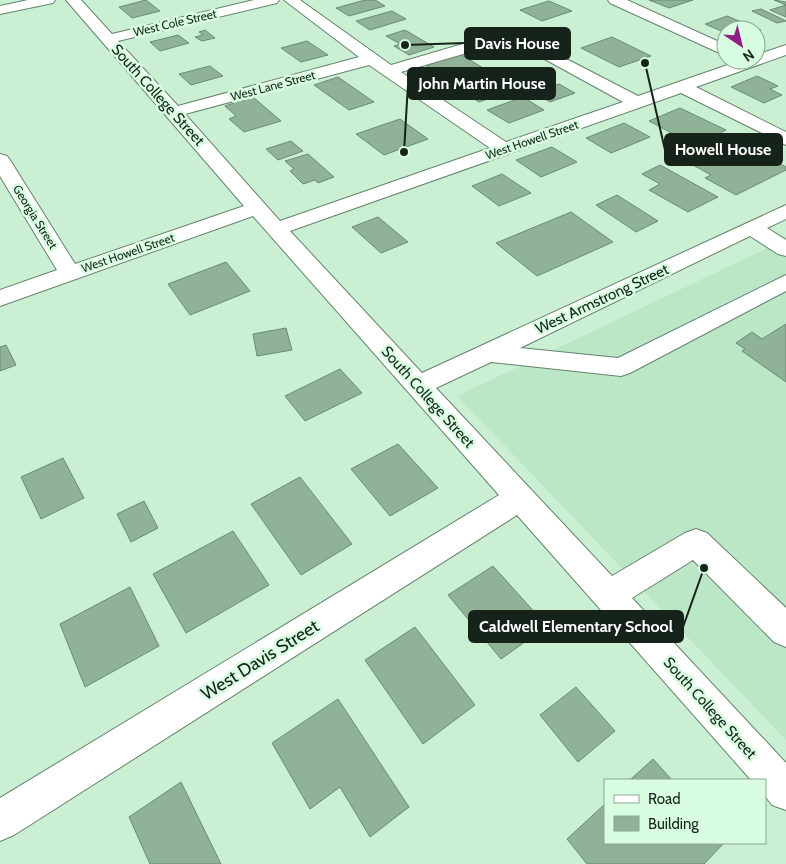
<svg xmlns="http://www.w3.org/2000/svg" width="786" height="864" viewBox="0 0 786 864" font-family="Cabin,sans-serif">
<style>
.built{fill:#bce7c6}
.building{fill:#90b398;stroke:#6a8b72}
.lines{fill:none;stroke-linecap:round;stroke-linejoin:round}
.minor-casing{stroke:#64846b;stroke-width:2}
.minor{fill:#fff;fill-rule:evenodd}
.labels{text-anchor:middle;stroke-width:5;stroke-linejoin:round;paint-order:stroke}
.far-street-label{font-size:12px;fill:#16231a;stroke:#d8fde1}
.street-label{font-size:15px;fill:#16231a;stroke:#d8fde1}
.near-street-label{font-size:18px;fill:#16231a;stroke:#d8fde1}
.leader{fill:none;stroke:#16231a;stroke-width:2}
.callout-dot{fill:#16231a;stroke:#d8fde1;stroke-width:2}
.callout{fill:#16231a;stroke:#16231a;stroke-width:2}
.callout-label{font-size:16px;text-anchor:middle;font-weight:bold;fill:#fff}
</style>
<rect width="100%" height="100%" fill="#cbefd3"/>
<path class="built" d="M786,239V740L457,396Z"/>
<path class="building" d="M146,0L160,11L132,18L119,7Z
M365,0H375L385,6L349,16L336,8Z
M649,0H693L669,8Z
M774,0L786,2V17L770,10L786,5Z
M549,1L572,11L542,21L520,10Z
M761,9L786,21L777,23L752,11Z
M392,11L406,19L370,30L356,21Z
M727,16L761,30L756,32V30H726V33L705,24Z
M205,30L215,38L202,41L195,37L203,35L199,32Z
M405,30L434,47L409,55L394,46L400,44L386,36Z
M178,35L189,43L160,51L150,42Z
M612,37L651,56L619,67L581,48Z
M307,41L328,55L301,62L281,48Z
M460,54L488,71L453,82L425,65Z
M210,66L223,76L191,85L179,74Z
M504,75L523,87L479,102L460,90Z
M757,76L778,86L770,89L782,95L764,103L731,87Z
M338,77L374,102L349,110L314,85Z
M559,84L575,93L550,102L534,93Z
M253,97L281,121L244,132L229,119L236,116L225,106Z
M523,97L544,110L509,123L487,110Z
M680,108L726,130L694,145L649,121Z
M400,119L428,139L384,155L356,134Z
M624,123L650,137L611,153L586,138Z
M291,141L303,151L278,160L266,149Z
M724,142L751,156L759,152L786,167V170L736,195L705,178L711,175L684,160Z
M552,147L577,162L541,177L516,160Z
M308,154L334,177L318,183L315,180L303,184L290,171L294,169L285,161Z
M660,165L718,197L688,212L649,190L660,184L642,174Z
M502,174L531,193L499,206L472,186Z
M617,195L658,221L636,232L596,205Z
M571,212L613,242L537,276L496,243Z
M378,217L408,242L381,253L352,227Z
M226,262L250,291L190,315L168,284Z
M786,324V382L742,351L745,349L736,343L752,332L762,339Z
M286,328L292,350L257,356L253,334Z
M6,345L16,365L0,371V347Z
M340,369L362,393L305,421L285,396Z
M398,444L438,488L390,516L351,469Z
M63,458L84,498L41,519L21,477Z
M300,477L352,544L301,575L251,504Z
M144,501L158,528L131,542L117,514Z
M233,531L269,585L186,633L153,574Z
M493,566L547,626L501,659L448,595Z
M130,587L159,646L85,687L60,624Z
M415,627L475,705L423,744L365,660Z
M576,687L615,731L578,762L540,715Z
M338,699L409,807L370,837L340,787L310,809L272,743Z
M653,759L672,780H630Z
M181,782L221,864H150L129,817Z
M605,804V843H724L704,864H587L567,839Z"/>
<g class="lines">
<defs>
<path id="minor" d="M28,0H55L53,3L0,14V6Z
M66,0H81L112,34L254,0H279L277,3L118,41L178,106L359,57L284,0H300L391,65L497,34L522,36L638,96L742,60H756V55L786,45V55L696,87L786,132V145L681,93L290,231L422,373L786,205V219L767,228L786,240V256L778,254L750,236L520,348L618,358L786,275V291L630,373L621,376L491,362L436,388L612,576L685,533L696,529L707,533L786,608V647L774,642L693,560L632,598L786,763V810L772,805L765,796V780H751L517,515L14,835L0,841V798L499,495L253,216L0,306V290L57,270L0,176V154L7,156L10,160L75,264L244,206ZM498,44L519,45L623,102L506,142L401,72ZM369,65L490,148L280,221L185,114Z
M608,0H627L726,45V56L610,3Z"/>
</defs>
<use href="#minor" class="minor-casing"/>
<use href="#minor" class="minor"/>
</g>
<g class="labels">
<g class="far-street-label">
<text transform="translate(175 23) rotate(-13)" y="4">West Cole Street</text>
<text transform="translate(273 86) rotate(-15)" y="4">West Lane Street</text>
<text transform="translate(532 140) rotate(-19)" y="4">West Howell Street</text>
<text transform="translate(35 217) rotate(58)" y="4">Georgia Street</text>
<text transform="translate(128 253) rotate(-19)" y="4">West Howell Street</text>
</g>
<g class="street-label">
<text transform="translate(158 95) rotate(48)" y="5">South College Street</text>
<text transform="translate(602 299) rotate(-25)" y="5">West Armstrong Street</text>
<text transform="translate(428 397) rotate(48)" y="5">South College Street</text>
<text transform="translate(710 708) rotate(48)" y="5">South College Street</text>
</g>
<g class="near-street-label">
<text transform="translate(260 660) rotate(-32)" y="6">West Davis Street</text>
</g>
</g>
<path class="leader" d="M405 45L465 43M404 152L408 84M645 63L665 150M704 568L683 627"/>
<g class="callout-dot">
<circle cx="405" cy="45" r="5"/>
<circle cx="404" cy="152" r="5"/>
<circle cx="645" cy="63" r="5"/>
<circle cx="704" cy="568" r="5"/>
</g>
<g class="callout">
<rect x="465" y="28" width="105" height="31" rx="5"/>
<rect x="408" y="68" width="147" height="31" rx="5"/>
<rect x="665" y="134" width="117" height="31" rx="5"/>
<rect x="469" y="611" width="214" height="31" rx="5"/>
</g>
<g class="callout-label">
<text x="517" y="49">Davis House</text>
<text x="482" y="89">John Martin House</text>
<text x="723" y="155">Howell House</text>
<text x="576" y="632">Caldwell Elementary School</text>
</g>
<rect x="604" y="779" width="162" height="65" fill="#d8fde1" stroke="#8aa691"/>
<rect x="614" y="795" width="25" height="8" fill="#ffffff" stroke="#8aa691"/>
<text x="648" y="804" font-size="15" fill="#16231a">Road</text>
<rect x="614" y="816" width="25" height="15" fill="#90b398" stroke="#8aa691"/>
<text x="648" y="829" font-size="15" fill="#16231a">Building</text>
<g transform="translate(741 45) rotate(145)"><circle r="24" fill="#d8fde1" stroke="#8aa691"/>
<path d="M0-4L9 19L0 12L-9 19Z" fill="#8e2184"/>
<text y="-8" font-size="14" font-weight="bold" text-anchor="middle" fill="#16231a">N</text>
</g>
</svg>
